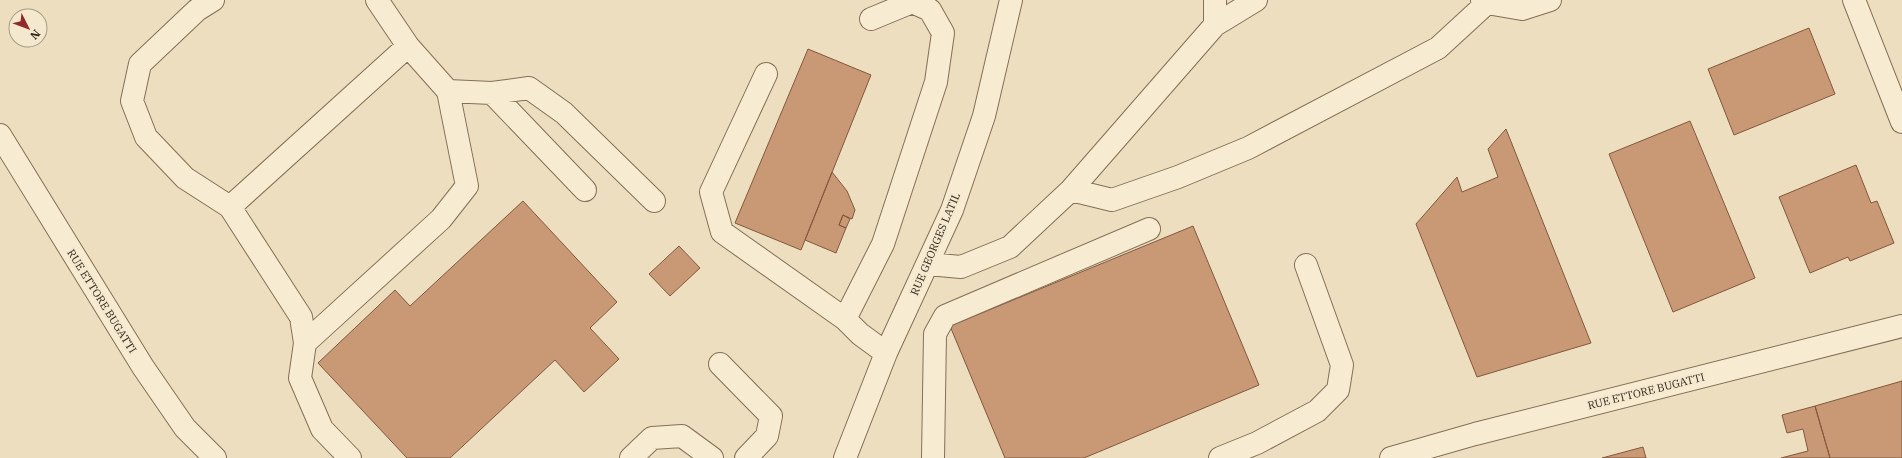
<svg xmlns="http://www.w3.org/2000/svg" width="1902" height="458" viewBox="0 0 1902 458" font-family="'IBM Plex Serif',serif">
<style>
.building{fill:#c99875;stroke:#82593e}
.lines{fill:none;stroke-linecap:round;stroke-linejoin:round}
.minor-casing{stroke:#846f58;stroke-width:24}
.minor{stroke:#f7ecd1;stroke-width:22}
.labels{text-anchor:middle;stroke-width:4;stroke-linejoin:round;paint-order:stroke}
.street-label{font-size:11px;fill:#33271c;stroke:#f4e9ce}
</style>
<rect width="100%" height="100%" fill="#ecdebe"/>
<path class="building" d="M1809,28L1835,94L1734,135L1708,69Z
M808,49L871,75L801,250L735,223Z
M1690,121L1755,278L1673,312L1609,154Z
M1506,129L1591,343L1477,377L1416,224L1457,177L1462,192L1498,177L1488,149Z
M1856,165L1871,203L1877,201L1894,243L1850,261L1848,257L1810,273L1779,197Z
M832,172L847,191L855,210L852,219L843,215L839,225L846,228L836,253L805,240Z
M523,201L617,302L590,328L619,359L584,392L555,360L450,458H407L318,363L395,290L410,306Z
M843,215L850,219L846,228L839,225Z
M1193,226L1259,385L1084,458H1005L950,326Z
M679,246L700,268L670,296L649,274Z
M1902,381V458H1830L1815,406Z
M1815,406L1830,458H1781L1808,451L1803,429L1787,433L1782,415Z
M1643,447L1646,458H1602Z"/>
<g class="lines">
<defs>
<path id="minor" d="M213,0L197,10L140,64L132,101L146,137L185,178L230,207L301,317L305,343L300,378L322,429L350,458
M1215,0V25
M1482,0L1487,3L1522,9L1550,0
M1854,0L1902,122
M766,74L711,192L722,232L845,319L860,334L886,353
M448,91L492,93L529,88L564,113L654,201
M492,93L585,190
M0,135L143,367L185,428L215,458
M1071,190L1112,200L1178,177L1248,148L1438,48L1487,3
M230,207L408,46
M928,264L961,267L1010,247L1071,190L1215,25L1256,0
M845,319L883,244L936,82L943,33L930,10L912,2L871,19
M305,343L441,219L467,186L448,91L408,46L377,0
M720,364L771,416L767,436L746,458
M631,458L652,438L682,436L712,458
M845,458L886,353L952,210L984,116L1011,0
M933,458L935,334L945,316L1149,229
M1220,458L1257,443L1317,411L1338,390L1342,365L1306,265
M1391,458L1475,434L1902,326"/>
</defs>
<use href="#minor" class="minor-casing"/>
<use href="#minor" class="minor"/>
</g>
<g class="labels">
<g class="street-label">
<text transform="translate(935 244) rotate(-67)" y="4">RUE GEORGES LATIL</text>
<text transform="translate(102 301) rotate(58)" y="4">RUE ETTORE BUGATTI</text>
<text transform="translate(1646 391) rotate(-14)" y="4">RUE ETTORE BUGATTI</text>
</g>
</g>
<g transform="translate(28 28) rotate(132)"><circle r="19" fill="#f4e9ce" stroke="#a79b87"/>
<path d="M0-3L7 15L0 10L-7 15Z" fill="#912a2a"/>
<text y="-6" font-size="11" font-weight="bold" text-anchor="middle" fill="#33271c">N</text>
</g>
</svg>
